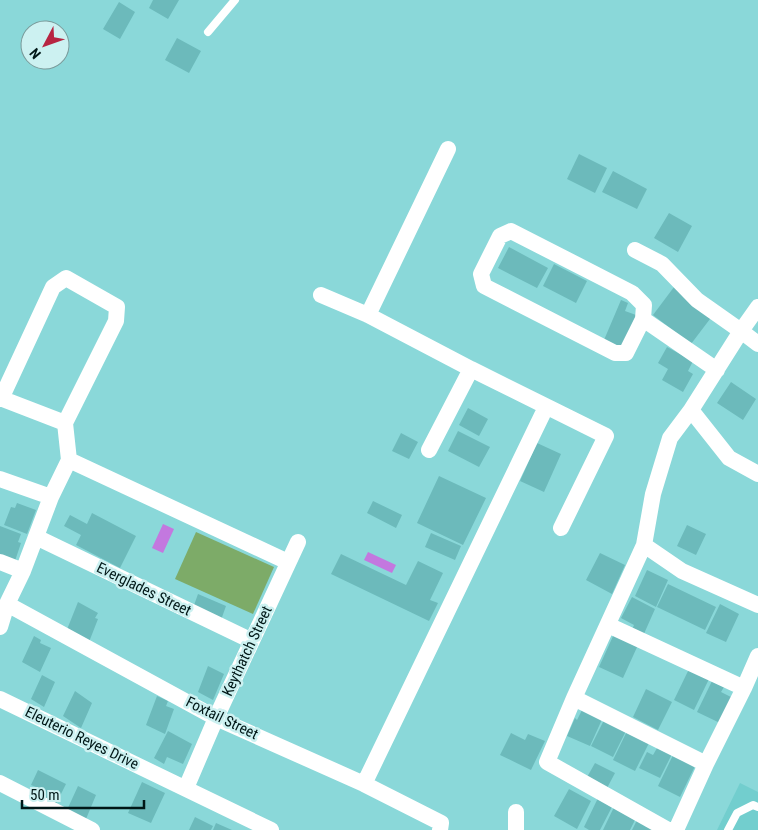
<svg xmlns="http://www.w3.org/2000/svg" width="758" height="830" viewBox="0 0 758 830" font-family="'Roboto Condensed',sans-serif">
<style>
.built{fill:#72cece}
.green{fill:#7dab68}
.water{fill:#c378df}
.building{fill:#6cbabb}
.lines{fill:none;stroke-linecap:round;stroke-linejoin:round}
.service{stroke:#fff;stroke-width:8}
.minor{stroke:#fff;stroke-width:16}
.labels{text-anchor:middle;stroke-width:5;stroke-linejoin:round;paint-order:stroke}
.street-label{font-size:15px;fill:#001717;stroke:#ccf1f1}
</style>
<rect width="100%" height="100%" fill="#8ad8d9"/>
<path class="built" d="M740,783L758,792V830H717Z"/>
<path class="green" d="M196,532L274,567L253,614L175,579Z"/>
<path class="water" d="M163,524L174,529L163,553L152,548Z
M368,552L396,565L392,573L364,560Z"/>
<path class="building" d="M153,0H179L168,19L149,8Z
M119,2L135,12L120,39L103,29Z
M177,38L201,51L189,73L165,60Z
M579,154L607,168L595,193L567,179Z
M613,171L647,189L637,209L602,192Z
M669,213L692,226L678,252L654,238Z
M509,247L548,268L537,288L498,268Z
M554,264L587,281L576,303L543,286Z
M674,287L713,315L691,344L653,315Z
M621,300L628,303L625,311L636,315L622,348L604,340Z
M667,347L693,361L688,371L693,374L683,392L662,380L668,369L658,363Z
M731,382L756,399L743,420L717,403Z
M468,408L488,419L479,436L459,425Z
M458,431L490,447L479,467L448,451Z
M401,433L418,442L409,459L392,451Z
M537,443L561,454L544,492L520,481Z
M439,476L486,498L463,545L417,523Z
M373,501L402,515L396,528L367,513Z
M17,503L36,510L27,534L4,525L11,507L15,508Z
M92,513L136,536L120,568L76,545L81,535L64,526L70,515L87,524Z
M687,525L706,534L696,555L677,546Z
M0,526L21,534L18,542L21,543L15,561L0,555Z
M431,533L461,546L455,560L425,547Z
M600,553L625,565L612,594L586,580Z
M341,554L406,585L418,561L443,573L430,600L438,603L429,621L331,574Z
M647,570L668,580L656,607L635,596Z
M668,584L716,607L705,630L657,607Z
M198,594L226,606L221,620L193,608Z
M632,597L655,609L643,636L632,630L634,625L621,618Z
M78,602L98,613L95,618L98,619L89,642L66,632Z
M720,604L739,614L726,642L706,633Z
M614,634L638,645L623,678L599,667Z
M34,636L41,640L40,643L51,648L40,672L22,662Z
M208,666L224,674L213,700L198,692Z
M689,669L709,679L694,710L674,700Z
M42,675L55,682L44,707L31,699Z
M712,681L724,687L721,692L733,698L720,723L697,712Z
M646,689L672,702L658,730L633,717Z
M75,691L92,703L81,728L63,716Z
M157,696L168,701L166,706L174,709L165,734L146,725Z
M584,706L604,715L590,746L567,736L575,718L577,720Z
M606,716L628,727L613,757L591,746Z
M629,727L651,739L635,771L613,760Z
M168,731L192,744L183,764L167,757L164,764L154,758Z
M511,733L525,740L528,734L545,741L531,770L500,755Z
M660,743L674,750L660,778L639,768L647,752L653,755Z
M675,751L697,762L680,797L658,786Z
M595,763L615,773L606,790L586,779Z
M38,770L66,784L54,808L32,797L36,787L31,785Z
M142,782L165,793L151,823L128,813Z
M78,786L96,795L86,819L67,810Z
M569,789L591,801L577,829L554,816Z
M598,798L613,805L600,830H589L584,827Z
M615,805L637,816L630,830H603Z
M195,817L213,826L211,830H189Z
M637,820L656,830H632Z
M216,823L232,830H213Z"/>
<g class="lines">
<path class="service" d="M208,32L235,0
M728,830L737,813L753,805L758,807"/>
<path class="minor" d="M511,231L632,293L644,305L643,319L626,353H615L484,286L481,274L500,236Z
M635,250L662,264L697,300L741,331L758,344
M321,295L368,315L471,369L606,436L561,528
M368,315L448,149
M643,319L717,370
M0,398L65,423L69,460L51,497L23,571L7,604L0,627
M1,399L53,287L66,278L117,307L116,321L65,423
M691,410L729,458L758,474
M429,450L471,369
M69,460L288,562
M0,479L51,497
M36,537L252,641
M644,545L682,571L758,605
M0,562L23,571
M7,604L216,718L364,784L441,823L440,830
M608,625L744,688
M574,698L706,764
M0,699L271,830
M0,783L92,830
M364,784L546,407
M186,788L216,718L298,542
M516,830V812
M668,830L547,762L574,698L644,545L653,494L670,438L691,410L741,331L758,307
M676,830L706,764L744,688L758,656"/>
</g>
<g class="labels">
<g class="street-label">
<text transform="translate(144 589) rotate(26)" y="5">Everglades Street</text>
<text transform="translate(247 651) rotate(-65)" y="5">Keythatch Street</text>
<text transform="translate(222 718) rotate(26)" y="5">Foxtail Street</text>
<text transform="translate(82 738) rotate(26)" y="5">Eleuterio Reyes Drive</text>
</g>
</g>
<g transform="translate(45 45) rotate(229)"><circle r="24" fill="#ccf1f1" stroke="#7a9a9a"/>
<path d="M0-4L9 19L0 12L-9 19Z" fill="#b72542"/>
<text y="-8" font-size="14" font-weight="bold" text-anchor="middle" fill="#001717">N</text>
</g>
<path d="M22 800v8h122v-8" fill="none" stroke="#001717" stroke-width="2.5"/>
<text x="30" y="800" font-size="15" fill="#001717" stroke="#ccf1f1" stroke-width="4" paint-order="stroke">50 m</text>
</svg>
